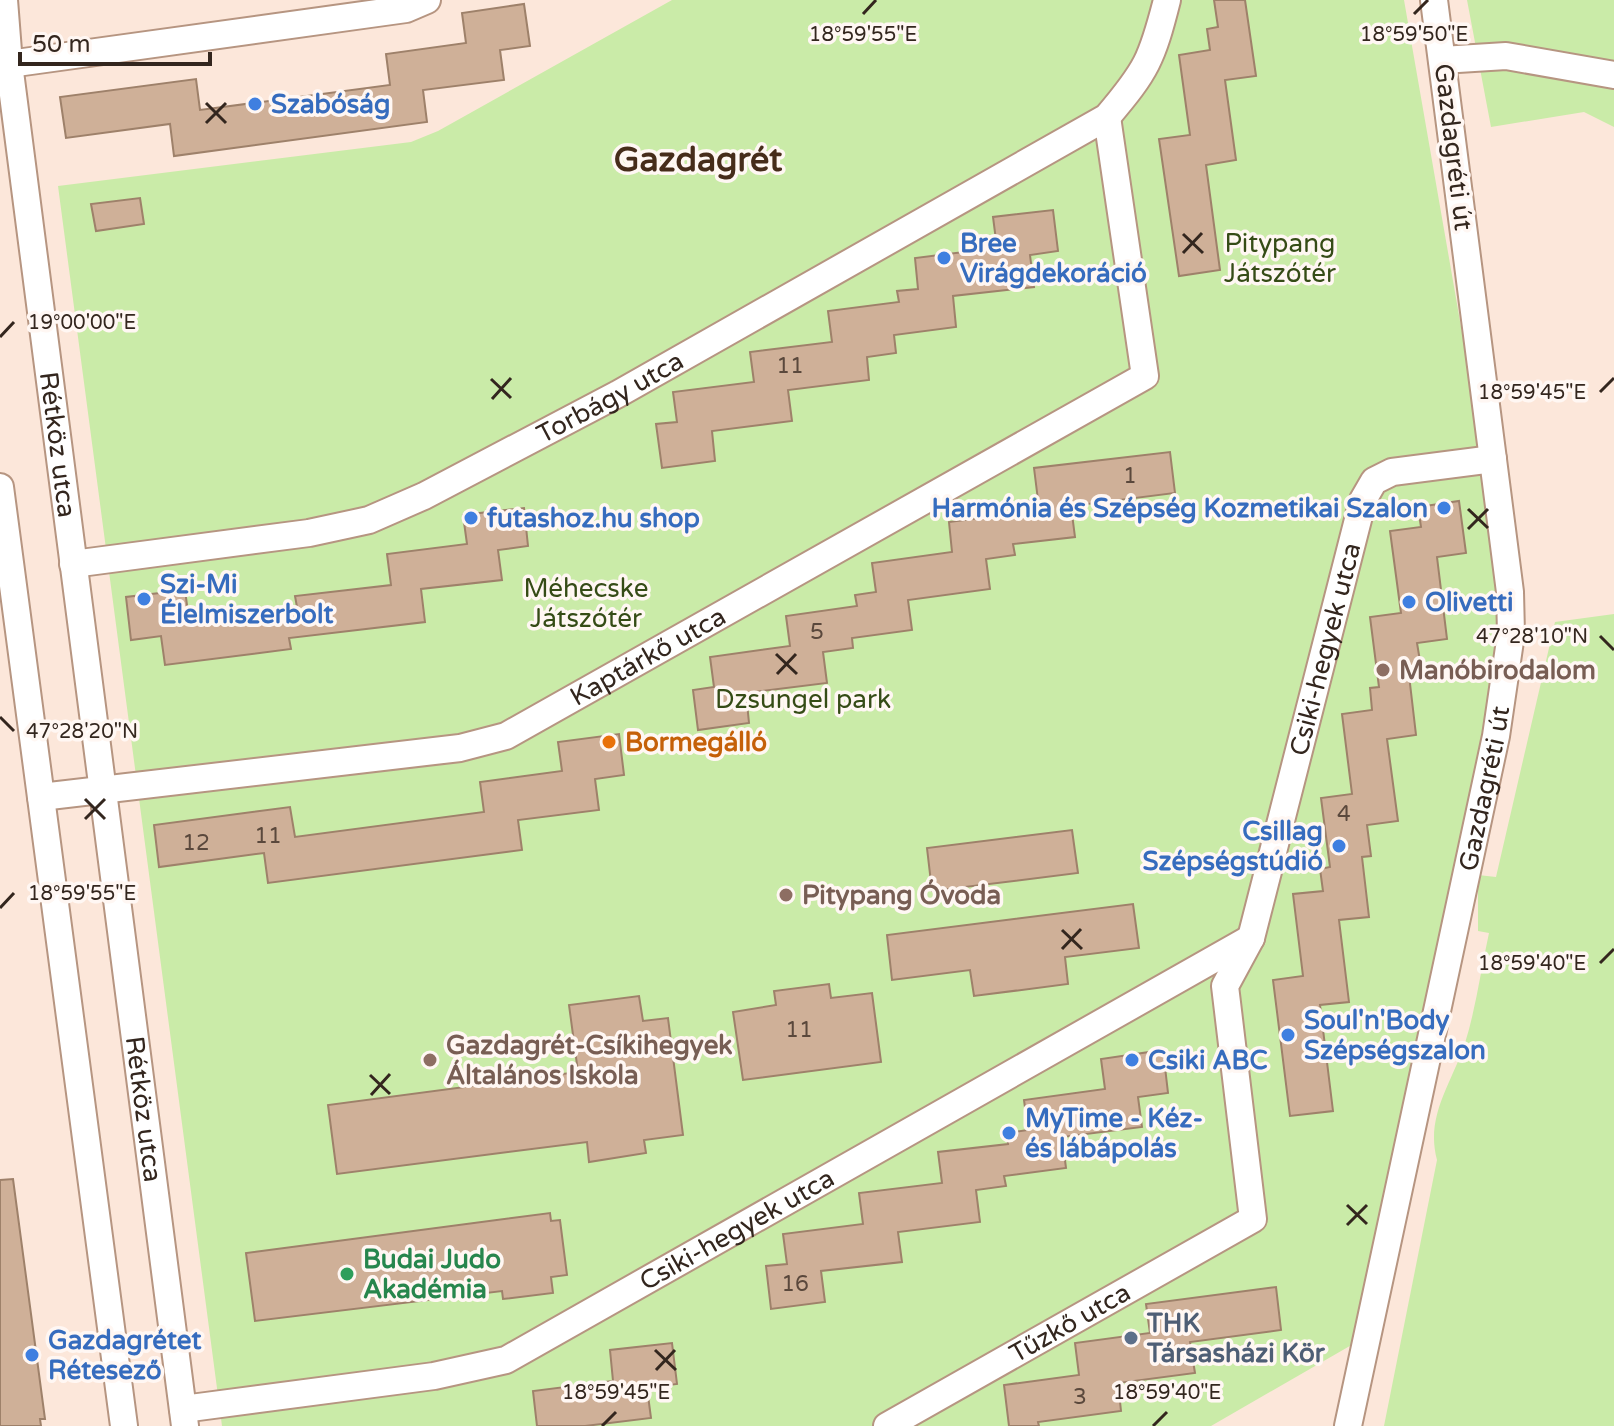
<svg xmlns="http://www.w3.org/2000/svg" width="1614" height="1426" viewBox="0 0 1614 1426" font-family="'Varela Round',sans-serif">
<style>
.green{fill:#caeba8}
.building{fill:#cfb098;stroke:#9e816a;stroke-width:2}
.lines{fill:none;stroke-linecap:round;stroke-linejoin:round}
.minor-casing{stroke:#b69581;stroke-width:30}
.minor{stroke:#fff;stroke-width:26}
.ticks{fill:none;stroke:#33261e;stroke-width:3}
.shop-dot{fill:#3f7fe0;stroke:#fff7f3;stroke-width:3}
.education-dot{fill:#8d6e63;stroke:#fff7f3;stroke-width:3}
.food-dot{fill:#e8710a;stroke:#fff7f3;stroke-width:3}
.leisure-dot{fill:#2e9e5b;stroke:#fff7f3;stroke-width:3}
.service-dot{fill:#5c6f8a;stroke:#fff7f3;stroke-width:3}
.labels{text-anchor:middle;stroke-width:7;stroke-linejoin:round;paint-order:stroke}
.number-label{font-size:22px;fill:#5a483c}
.shop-label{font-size:26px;font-weight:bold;fill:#366cbe;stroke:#fff7f3;text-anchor:start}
.street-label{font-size:26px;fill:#33261e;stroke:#fff7f3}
.park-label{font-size:26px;fill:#354c16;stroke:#fff7f3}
.education-label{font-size:26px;font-weight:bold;fill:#785e54;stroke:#fff7f3;text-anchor:start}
.food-label{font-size:26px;font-weight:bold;fill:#c56008;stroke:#fff7f3;text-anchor:start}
.leisure-label{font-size:26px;font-weight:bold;fill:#27864d;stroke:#fff7f3;text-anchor:start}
.service-label{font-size:26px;font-weight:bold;fill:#4e5e75;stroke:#fff7f3;text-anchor:start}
.district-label{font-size:34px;font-weight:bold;fill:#462c1a;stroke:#fff7f3}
.ticks-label{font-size:20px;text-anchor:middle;fill:#33261e;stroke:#fff7f3;stroke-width:7;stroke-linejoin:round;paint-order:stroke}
</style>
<rect width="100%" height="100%" fill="#fce7da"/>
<path class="green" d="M672,0H1404L1509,602L1355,1343L1211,1426H222L58,186L411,142L438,131Z
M1467,0H1614V127L1584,112L1491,127Z
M1614,614V1426H1384L1437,1160C1425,1116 1452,1083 1465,1043C1476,1008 1481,969 1489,933L1478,931V875L1496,877L1555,622Z"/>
<path class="building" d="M1214,0H1245L1256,76L1225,80L1236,160L1206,165L1220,270L1179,276L1159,139L1190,135L1179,55L1210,50L1207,29L1218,27Z
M524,4L530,46L500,50L504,80L423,90L427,122L174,156L170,124L66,138L60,97L196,79L200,110L390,85L386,54L466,43L462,13Z
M140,198L144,224L96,231L91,204Z
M1053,210L1058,251L1030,255L1034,287L953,296L956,327L894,335L896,353L867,357L869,380L788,390L792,421L712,431L715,461L662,468L656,424L677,422L673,392L754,382L750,352L832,342L828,311L899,302L897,291L918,289L915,258L997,248L993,217Z
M1170,452L1175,493L1071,506L1075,537L1013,544L1015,555L986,559L990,589L908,600L912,630L852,638L853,648L823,652L827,683L746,693L749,723L698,730L693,690L714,687L710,657L790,646L786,616L857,606L855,595L876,592L872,563L952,552L949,522L1018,513L1017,502L1038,500L1034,468Z
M1459,501L1466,553L1437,557L1447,639L1417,643L1422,673L1409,675L1416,735L1387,739L1398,821L1367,825L1371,856L1362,857L1369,917L1339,920L1349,1002L1320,1005L1333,1111L1290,1116L1273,980L1303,976L1293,894L1323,891L1320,869L1330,867L1321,798L1352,794L1342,714L1372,710L1370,688L1379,687L1370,617L1401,613L1390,531L1421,527L1418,507Z
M524,508L528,546L498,550L502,580L421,589L425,622L289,638L291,649L165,665L161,636L131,640L126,597L185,590L189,620L297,607L295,596L391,585L387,554L467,544L463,515Z
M619,734L624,775L595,779L599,810L518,820L522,850L268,883L264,853L159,867L154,825L290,807L295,837L484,812L480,782L562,771L558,742Z
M1072,830L1078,873L932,891L927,848Z
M1133,904L1139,948L1065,957L1068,984L974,996L970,970L892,980L887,935Z
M829,984L831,998L872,993L881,1062L743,1080L733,1012L776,1005L774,991Z
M639,996L643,1021L668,1018L683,1135L644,1140L646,1153L589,1162L587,1142L337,1174L328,1105L578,1072L569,1005Z
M1163,1050L1168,1093L1138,1097L1142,1127L1062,1137L1066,1168L1004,1176L1006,1186L976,1190L980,1222L898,1232L902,1262L821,1271L825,1302L771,1309L766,1266L787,1264L783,1234L863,1224L859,1193L942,1183L938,1152L1008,1144L1007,1133L1028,1130L1024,1100L1105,1089L1101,1059Z
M13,1179L45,1419H40L41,1426H0V1180Z
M550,1213L551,1221L560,1220L567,1275L551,1277L553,1293L503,1299L502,1291L255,1321L246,1253Z
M1276,1287L1281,1330L1190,1342L1195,1373L1118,1383L1121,1411L1038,1422L1039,1426H1009L1004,1385L1079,1375L1075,1343L1150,1333L1146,1304Z
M672,1343L677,1384L647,1388L651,1418L585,1426H537L533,1391L613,1381L610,1350Z"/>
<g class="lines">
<defs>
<g id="minor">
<path id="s1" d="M4,0L9,64L185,1426"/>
<path d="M1442,60L1506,56L1614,75"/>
<path d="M9,64L406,9L427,0"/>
<path d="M0,487L124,1426"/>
<path id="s2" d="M73,564L309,533L369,520L424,496L618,394L1107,117C1147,70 1152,59 1167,0"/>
<path id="s3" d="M41,797L460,748L506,736L1145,376L1107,117"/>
<path id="s4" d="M183,1409L434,1376L506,1360L1251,938"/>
<path id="s5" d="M887,1426L1253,1219L1225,986L1251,938L1363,500L1374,481L1392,472L1493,459"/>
<path id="s6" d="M1348,1426L1496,736L1511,634L1510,592L1434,0"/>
</g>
</defs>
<use href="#minor" class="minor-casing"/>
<use href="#minor" class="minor"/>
</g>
<path class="ticks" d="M863,14L876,0M1414,14L1428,0M206,103L226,123M206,123L226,103M1183,234L1203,253M1183,253L1202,233M0,337L14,322M491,379L511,398M1600,392L1614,378M492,399L511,378M1468,509L1488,528M1468,529L1488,509M1600,636L1614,650M776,654L797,674M777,674L796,654M0,717L14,731M85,799L105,819M85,819L105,799M0,908L14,893M1062,930L1082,949M1062,949L1081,929M1600,963L1614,949M370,1075L390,1094M371,1095L390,1074M1347,1205L1367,1224M1347,1225L1367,1205M655,1350L676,1370M656,1370L675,1350M602,1426L616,1412M1153,1426L1167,1412"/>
<g class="shop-dot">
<circle cx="255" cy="104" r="8"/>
<circle cx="944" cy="258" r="8"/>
<circle cx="1444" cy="508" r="8"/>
<circle cx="471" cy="518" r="8"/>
<circle cx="144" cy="599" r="8"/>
<circle cx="1409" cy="602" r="8"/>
<circle cx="1339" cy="846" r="8"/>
<circle cx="1288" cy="1035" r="8"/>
<circle cx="1132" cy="1060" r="8"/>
<circle cx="1009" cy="1133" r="8"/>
<circle cx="32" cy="1355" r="8"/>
</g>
<g class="education-dot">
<circle cx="1383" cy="670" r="8"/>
<circle cx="786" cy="895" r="8"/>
<circle cx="430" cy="1060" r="8"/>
</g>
<circle class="food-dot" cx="609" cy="742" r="8"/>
<circle class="leisure-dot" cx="347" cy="1274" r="8"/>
<circle class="service-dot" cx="1131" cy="1338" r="8"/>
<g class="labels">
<g class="number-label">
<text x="790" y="373">11</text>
<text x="1130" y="483">1</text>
<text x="817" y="639">5</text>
<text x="1344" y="821">4</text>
<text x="268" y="843">11</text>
<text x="196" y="850">12</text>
<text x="799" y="1037">11</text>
<text x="795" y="1291">16</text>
<text x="1080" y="1404">3</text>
</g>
<g class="shop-label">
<text x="271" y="113">Szabóság</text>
<text x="960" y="252">Bree<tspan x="960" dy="30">Virágdekoráció</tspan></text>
<text x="1428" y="517" text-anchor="end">Harmónia és Szépség Kozmetikai Szalon</text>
<text x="487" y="527">futashoz.hu shop</text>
<text x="160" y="593">Szi-Mi<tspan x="160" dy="30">Élelmiszerbolt</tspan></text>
<text x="1425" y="611">Olivetti</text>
<text x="1323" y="840" text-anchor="end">Csillag<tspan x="1323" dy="30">Szépségstúdió</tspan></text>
<text x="1304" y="1029">Soul'n'Body<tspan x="1304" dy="30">Szépségszalon</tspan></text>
<text x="1148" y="1069">Csiki ABC</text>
<text x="1025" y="1127">MyTime - Kéz-<tspan x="1025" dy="30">és lábápolás</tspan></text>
<text x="48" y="1349">Gazdagrétet<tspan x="48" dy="30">Rétesező</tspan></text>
</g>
<g class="street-label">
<text transform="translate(1454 147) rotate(83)" y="9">Gazdagréti út</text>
<text dy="9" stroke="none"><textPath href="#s2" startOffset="570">Torbágy utca</textPath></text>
<text dy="9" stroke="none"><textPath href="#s1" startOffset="448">Rétköz utca</textPath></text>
<text dy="9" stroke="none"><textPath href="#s5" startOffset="1008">Csiki-hegyek utca</textPath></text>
<text dy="9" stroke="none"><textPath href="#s3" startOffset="632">Kaptárkő utca</textPath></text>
<text dy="9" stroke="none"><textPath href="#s6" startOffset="652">Gazdagréti út</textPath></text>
<text dy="9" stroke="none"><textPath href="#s1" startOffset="1118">Rétköz utca</textPath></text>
<text dy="9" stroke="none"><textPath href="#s4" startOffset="592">Csiki-hegyek utca</textPath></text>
<text dy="9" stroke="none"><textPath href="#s5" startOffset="210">Tűzkő utca</textPath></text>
</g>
<g class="park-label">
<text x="1280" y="252">Pitypang<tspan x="1280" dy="30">Játszótér</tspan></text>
<text x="586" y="597">Méhecske<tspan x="586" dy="30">Játszótér</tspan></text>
<text x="803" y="708">Dzsungel park</text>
</g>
<g class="education-label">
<text x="1399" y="679">Manóbirodalom</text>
<text x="802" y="904">Pitypang Óvoda</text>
<text x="446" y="1054">Gazdagrét-Csíkihegyek<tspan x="446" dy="30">Általános Iskola</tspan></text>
</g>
<g class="food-label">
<text x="625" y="751">Bormegálló</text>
</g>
<g class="leisure-label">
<text x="363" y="1268">Budai Judo<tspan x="363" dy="30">Akadémia</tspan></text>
</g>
<g class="service-label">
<text x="1147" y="1332">THK<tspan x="1147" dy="30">Társasházi Kör</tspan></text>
</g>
<g class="district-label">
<text x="698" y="171">Gazdagrét</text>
</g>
</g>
<g class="ticks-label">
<text x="863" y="41">18°59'55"E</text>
<text x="1414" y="41">18°59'50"E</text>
<text x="82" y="329">19°00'00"E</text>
<text x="1532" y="399">18°59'45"E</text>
<text x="1532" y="643">47°28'10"N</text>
<text x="82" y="738">47°28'20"N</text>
<text x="82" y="900">18°59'55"E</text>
<text x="1532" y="970">18°59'40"E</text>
<text x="616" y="1399">18°59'45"E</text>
<text x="1167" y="1399">18°59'40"E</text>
</g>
<path d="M20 52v12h190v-12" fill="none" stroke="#33261e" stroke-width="4"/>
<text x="32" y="52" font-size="24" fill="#33261e" stroke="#fff7f3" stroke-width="6" paint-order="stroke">50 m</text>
</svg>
